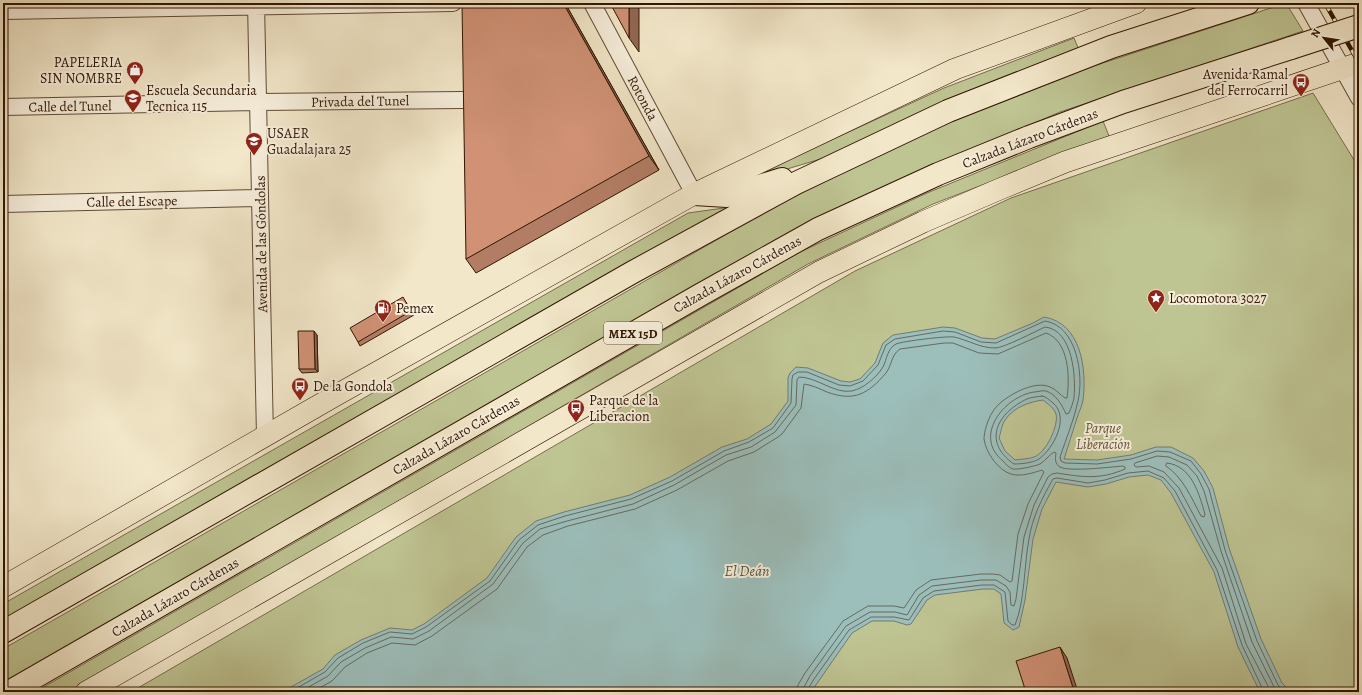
<svg xmlns="http://www.w3.org/2000/svg" width="1362" height="695" viewBox="0 0 1362 695" font-family="Alegreya,serif">
<style>
.green{fill:#bfc493;stroke:#786d4b}
.water{fill:#9cbfbc;stroke:#717b72;fill-rule:evenodd}
.lines{fill:none;stroke-linecap:round;stroke-linejoin:round}
.shore{stroke:#666a60;stroke-width:1}
.minor-casing{stroke:#614a34;stroke-width:18}
.major-casing{stroke:#311603;stroke-width:22}
.highway-casing{stroke:#311603;stroke-width:24}
.minor{stroke:#f7efdc;stroke-width:16}
.major{stroke:#f2e7c9;stroke-width:21}
.highway{stroke:#f2e7c9;stroke-width:22}
.rail-casing{stroke:#311603;stroke-width:4.5}
.rail{stroke:#f7efdc;stroke-width:3;stroke-dasharray:9;stroke-linecap:butt}
.highway-bridge-casing{stroke:#311603;stroke-width:24;stroke-linecap:butt}
.highway-bridge{stroke:#f2e7c9;stroke-width:22}
.wall{fill:#b37d65;stroke:#311603}
.shaded-wall{fill:#926652;stroke:#311603}
.building{fill:#d09175;stroke:#311603}
.labels{text-anchor:middle;stroke-width:4;stroke-linejoin:round;paint-order:stroke}
.shield{fill:#f7efdc;stroke:#6c5744;stroke-width:1}
.shield-label{font-size:13px;font-weight:bold;fill:#311603}
.poi-label{font-size:14px;fill:#311603;stroke:#f7efdc;text-anchor:start}
.street-label{font-size:14px;fill:#311603;stroke:#f7efdc}
.park-label{font-size:14px;font-style:italic;fill:#635335;stroke:#f7efdc}
.water-label{font-size:15px;font-style:italic;fill:#565144;stroke:#f7efdc}
</style>
<rect width="100%" height="100%" fill="#f2e7c9"/>
<filter id="stains"><feTurbulence type="fractalNoise" baseFrequency=".005" numOctaves="4"/><feColorMatrix values="0 0 0 0 .2 0 0 0 0 .09 0 0 0 0 .02 0 0 0 .5 -.17"/></filter>
<radialGradient id="worn" r=".72"><stop offset=".6" stop-color="#630" stop-opacity="0"/><stop offset="1" stop-color="#630" stop-opacity=".3"/></radialGradient>
<path class="green" d="M1286,3L1303,31L1060,112L923,171L3,686V649L774,207L909,140L1048,81Z
M1074,38L1079,50L837,154L734,185L944,88Z
M1313,93L1359,168V692H131L855,271L1011,198Z
M1103,121L1109,136L933,204L808,264L69,692H35L800,252L927,193Z
M738,206L3,625V604L688,213Z"/>
<path class="water" d="M1044,317C1081,323 1087,369 1083,400C1082,406 1079,412 1077,418C1073,432 1068,445 1064,459L1097,460L1131,455L1156,447H1171L1193,458L1204,471L1213,488L1229,548L1261,639L1282,683L1291,692H1261L1259,690L1238,647L1214,572L1171,493L1161,480L1148,475L1129,477L1106,484L1088,487L1056,482L1042,509L1033,539L1025,600L1019,627L1013,630L1004,623L1001,594L994,589H983L935,595L927,600L911,624L907,625L894,621H872L852,633L811,692H282L323,669L335,655L361,640L390,628L412,630L424,624L487,578L516,537L536,521L564,512L630,495L670,477L722,447L747,439L771,424L788,401V378L790,373L796,367L808,368L841,381L850,382L860,379L875,363L883,343L893,335L943,327L955,328L982,338L995,339L1033,323ZM1043,400C1048,404 1054,408 1056,414C1059,425 1046,453 1034,457C1029,459 1021,459 1015,460L1005,451L999,438C1001,432 1002,424 1005,420C1014,407 1029,402 1043,400Z"/>
<g class="lines">
<path class="shore" d="M1042,396C1047,397 1049,400 1053,403C1070,417 1054,448 1039,459C1033,463 1020,464 1014,464C982,442 997,413 1027,399C1031,397 1037,397 1042,396Z
M1167,463C1192,466 1199,494 1205,514L1204,517L1201,516C1192,499 1183,477 1166,466Z
M290,692L325,672L338,658L363,643L390,632L412,634L426,627L490,581L519,540L538,525L565,516L631,499L672,481L724,451L749,442L773,428L791,403L792,379L793,375L798,372H807L839,385L850,386L863,381L878,365L886,345L895,339L943,331L955,332L981,342L996,343L1045,321C1077,326 1084,375 1078,401C1074,420 1066,439 1060,457L1061,461L1065,463L1097,464L1131,459L1157,451L1170,452L1191,461L1201,474L1209,489L1225,550L1257,641L1278,685L1285,692
M300,692L328,676L341,662L365,648L391,637L413,639L429,631L493,584L523,543L540,529L567,521L633,504L674,485L726,455L751,447L775,432L796,405L797,380L799,377C817,377 834,394 852,391C864,388 876,378 883,367C887,359 887,349 896,344C904,341 945,336 954,337C968,340 980,348 995,348C1004,348 1036,331 1045,327C1073,330 1076,377 1074,398C1073,403 1071,408 1069,413L1066,414C1062,405 1056,394 1046,391C1042,390 1038,392 1034,392C1003,397 973,437 1003,461C1006,464 1009,468 1013,469C1017,470 1036,466 1040,464C1045,461 1049,455 1054,452L1056,453C1055,459 1055,464 1060,467C1069,472 1111,467 1123,466L1125,467V469C1100,480 1082,477 1057,473L1052,474L1048,477L1034,505L1024,537L1016,599L1014,606L1011,605L1010,592L1006,586L996,580H981L932,586L919,595L907,615L895,612H870L846,626L810,676L804,687L803,692
M312,692L332,681L345,667L367,653L392,643L415,645L432,636L497,589L527,547L543,535L568,526L635,509L677,490L728,461L754,452L778,437L782,434L801,408L804,384C812,385 820,389 827,392C854,402 868,394 886,373C892,365 891,355 900,349L944,343H953L979,353L998,354L1046,333C1069,341 1070,377 1067,398H1065C1060,395 1056,389 1050,387C1040,382 1024,388 1015,393C1006,398 997,404 992,413C988,419 984,432 984,439C986,453 998,470 1011,474C1020,477 1033,473 1042,470L1044,472L1028,504L1018,534L1012,581L1010,582L1000,575L993,574H981L931,580L916,590L904,608L894,606H868L843,621L805,673L798,685L797,692
M808,692V689L814,679L849,630L871,617H894L909,620L923,598L934,591L982,585H994L1005,592L1008,621L1012,625H1015C1025,601 1024,565 1029,539C1032,518 1042,498 1053,479L1057,478L1088,483L1105,480L1128,473L1148,471L1164,478L1175,491L1217,570L1242,645L1264,692
M1269,692L1268,686L1246,644L1222,568L1179,488L1164,472L1149,466L1136,467L1134,465L1135,463L1157,456L1169,457L1187,465L1197,476L1204,491L1221,551L1252,642L1274,687L1278,692"/>
<defs>
<path id="minor" d="M256,3L265,437
M592,3L694,194
M1306,3L1359,98
M3,11L453,3
M3,107L258,102L463,100
M3,204L260,198"/>
<path id="major" d="M3,587L333,397L694,194L955,69L1136,3
M86,692L819,272L923,222L1000,189L1065,162L1359,63"/>
<path id="highway" d="M694,194L727,196L782,179
M3,632L633,272L796,183L948,111L1111,47L1248,3
M9,692L700,295L818,229L938,174L1029,137L1123,102L1291,48"/>
</defs>
<use href="#minor" class="minor-casing"/>
<use href="#major" class="major-casing"/>
<use href="#highway" class="highway-casing"/>
<use href="#minor" class="minor"/>
<use href="#major" class="major"/>
<use href="#highway" class="highway"/>
<defs>
<path id="rail" d="M1325,3L1359,63"/>
</defs>
<use href="#rail" class="rail-casing"/>
<use href="#rail" class="rail"/>
<defs>
<path id="highway-bridge" d="M1291,48L1359,26"/>
</defs>
<use href="#highway-bridge" class="highway-bridge-casing"/>
<use href="#highway-bridge" class="highway-bridge"/>
</g>
<path class="wall" d="M565,3L659,170L476,273L466,259Z
M405,301L414,315L360,346L358,342Z
M317,335L318,372L302,373L299,369Z"/>
<path class="shaded-wall" d="M563,3H565L659,170L649,156Z
M629,3H639V52L629,38Z
M314,331L317,335L318,372L315,369Z
M1060,647L1067,658L1078,692H1075L1074,691Z"/>
<path class="building" d="M462,3H563L649,156L466,259Z
M610,3H629V38Z
M403,297L411,311L358,342L350,328Z
M298,331H314L315,369H299Z
M1060,647L1074,691L1070,692H1026L1016,661Z"/>
<defs>
<symbol id="shop-pin" viewBox="-11 -11 22 30"><path d="M0 17L-7.5 6A9.5 9.5 0 1 1 7.5 6Z" fill="#8f2418" stroke="#f7efdc"/><path d="M-5-2.5h2.3a2.7 3.5 0 0 1 5.4 0H5L5.5 6h-11ZM-1.5-2.5h3a1.5 2.3 0 0 0-3 0Z" fill="#fff"/></symbol>
<symbol id="bus-pin" viewBox="-11 -11 22 30"><path d="M0 17L-7.5 6A9.5 9.5 0 1 1 7.5 6Z" fill="#8f2418" stroke="#f7efdc"/><path d="M-5-6H5V4H4V6H2V4H-2V6H-4V4H-5ZM-3.5-4V0h7V-4ZM-3.5 1.2v1.5H-2V1.2ZM2 1.2v1.5H3.5V1.2Z" fill="#fff"/></symbol>
<symbol id="school-pin" viewBox="-11 -11 22 30"><path d="M0 17L-7.5 6A9.5 9.5 0 1 1 7.5 6Z" fill="#8f2418" stroke="#f7efdc"/><path d="M0-5L7-2L0 1L-7-2ZM-4 1L0 2.5L4 1V4Q0 6-4 4Z" fill="#fff"/></symbol>
<symbol id="sight-pin" viewBox="-11 -11 22 30"><path d="M0 17L-7.5 6A9.5 9.5 0 1 1 7.5 6Z" fill="#8f2418" stroke="#f7efdc"/><path d="M0-6L1.8-2.2L6-1.7L2.9 1.2L3.7 5.4L0 3.3L-3.7 5.4L-2.9 1.2L-6-1.7L-1.8-2.2Z" fill="#fff"/></symbol>
<symbol id="fuel-pin" viewBox="-11 -11 22 30"><path d="M0 17L-7.5 6A9.5 9.5 0 1 1 7.5 6Z" fill="#8f2418" stroke="#f7efdc"/><path d="M-5.5-6h7V0h2V4h1.3V-2.5L3-4.5l.8-.8L6-3V5H2.5V1h-1V6h-7ZM-4.2-4.7v3.2H.2V-4.7Z" fill="#fff"/></symbol>
</defs>
<g fill-rule="evenodd">
<use href="#shop-pin" x="125" y="60" width="20" height="27"/>
<use href="#bus-pin" x="1291" y="72" width="20" height="27"/>
<use href="#school-pin" x="123" y="88" width="20" height="27"/>
<use href="#school-pin" x="244" y="131" width="20" height="27"/>
<use href="#sight-pin" x="1146" y="288" width="20" height="27"/>
<use href="#fuel-pin" x="373" y="298" width="20" height="27"/>
<use href="#bus-pin" x="290" y="376" width="20" height="27"/>
<use href="#bus-pin" x="566" y="398" width="20" height="27"/>
</g>
<g class="labels">
<rect class="shield" x="604" y="322" width="58" height="22" rx="3"/>
<g class="shield-label">
<text x="633" y="338">MEX 15D</text>
</g>
<g class="poi-label">
<text x="122" y="67" text-anchor="end">PAPELERIA<tspan x="122" dy="16">SIN NOMBRE</tspan></text>
<text x="1288" y="79" text-anchor="end">Avenida Ramal<tspan x="1288" dy="16">del Ferrocarril</tspan></text>
<text x="146" y="95">Escuela Secundaria<tspan x="146" dy="16">Tecnica 115</tspan></text>
<text x="267" y="138">USAER<tspan x="267" dy="16">Guadalajara 25</tspan></text>
<text x="1169" y="303">Locomotora 3027</text>
<text x="396" y="313">Pemex</text>
<text x="313" y="391">De la Gondola</text>
<text x="589" y="405">Parque de la<tspan x="589" dy="16">Liberacion</tspan></text>
</g>
<g class="street-label">
<text transform="translate(643 98) rotate(62)" y="5">Rotonda</text>
<text transform="translate(360 101) rotate(-1)" y="5">Privada del Tunel</text>
<text transform="translate(70 106) rotate(-1)" y="5">Calle del Tunel</text>
<text transform="translate(1030 138) rotate(-21)" y="5">Calzada Lázaro Cárdenas</text>
<text transform="translate(132 201) rotate(-1)" y="5">Calle del Escape</text>
<text transform="translate(261 244) rotate(-91)" y="5">Avenida de las Góndolas</text>
<text transform="translate(737 274) rotate(-29)" y="5">Calzada Lázaro Cárdenas</text>
<text transform="translate(456 435) rotate(-30)" y="5">Calzada Lázaro Cárdenas</text>
<text transform="translate(175 597) rotate(-30)" y="5">Calzada Lázaro Cárdenas</text>
</g>
<g class="park-label">
<text x="1103" y="433">Parque<tspan x="1103" dy="16">Liberación</tspan></text>
</g>
<g class="water-label">
<text x="747" y="576">El Deán</text>
</g>
</g>
<rect width="1362" height="695" fill="none" stroke="#f2e7c9" stroke-width="16"/>
<rect x="4" y="4" width="1354" height="687" fill="none" stroke="#311603" stroke-width="2"/>
<rect x="8" y="8" width="1346" height="679" fill="none" stroke="#311603"/>
<g transform="translate(1324 38) rotate(300)" stroke="#f7efdc" stroke-width="3" paint-order="stroke">
<path d="M0-3L7 15L0 10L-7 15Z" fill="#311603"/>
<text y="-6" font-size="11" font-weight="bold" text-anchor="middle" fill="#311603">N</text>
</g>
<rect width="100%" height="100%" filter="url(#stains)"/>
<rect width="100%" height="100%" fill="url(#worn)"/>
</svg>
